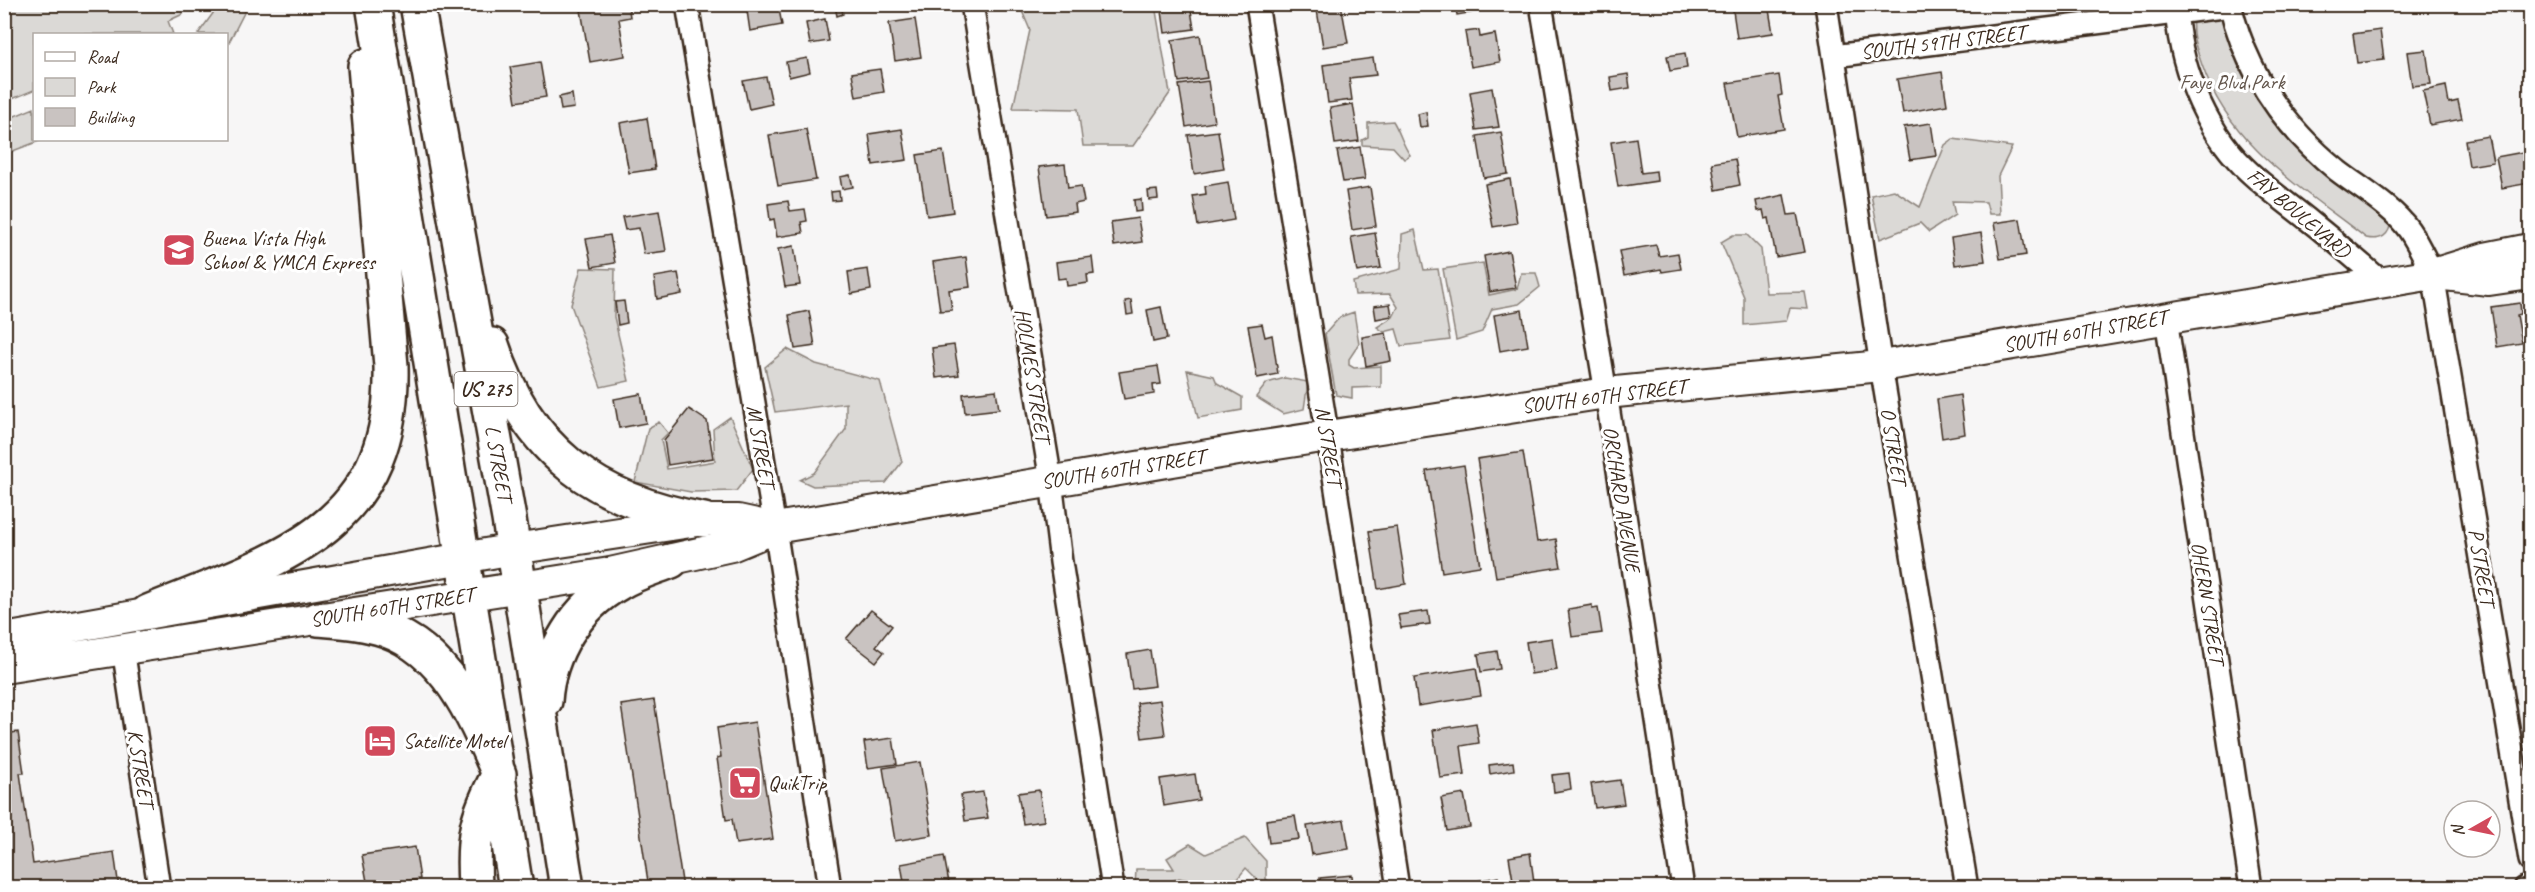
<svg xmlns="http://www.w3.org/2000/svg" width="2535" height="892" viewBox="0 0 2535 892" font-family="Caveat,sans-serif">
<style>
.green{fill:#dbd9d6;stroke:#8b827a;stroke-width:1.5}
.building{fill:#c9c3c1;stroke:#3b2a1e;stroke-width:1.5}
.lines{fill:none;stroke-linecap:round;stroke-linejoin:round}
.street-casing{stroke:#3b2a1e;stroke-width:26}
.secondary-casing{stroke:#3b2a1e;stroke-width:34}
.primary-casing{stroke:#3b2a1e;stroke-width:38}
.street{stroke:#fff;stroke-width:21}
.secondary{stroke:#fff;stroke-width:30}
.primary{stroke:#fff;stroke-width:33}
.labels{text-anchor:middle;stroke-width:6;stroke-linejoin:round;paint-order:stroke}
.shield{fill:#fff;stroke:#766a62;stroke-width:1.5}
.shield-label{font-size:20px;font-weight:bold;fill:#3b2a1e}
.street-label{font-size:21px;fill:#3b2a1e;stroke:#fff}
.park-label{font-size:21px;fill:#63564c;stroke:#fff}
.poi-label{font-size:21px;fill:#3b2a1e;stroke:#fff;text-anchor:start}
</style>
<rect width="100%" height="100%" fill="#f7f6f6"/>
<filter id="ink" filterUnits="userSpaceOnUse"><feTurbulence type="fractalNoise" baseFrequency=".0167" numOctaves="2"/><feDisplacementMap in="SourceGraphic" scale="12" xChannelSelector="R" yChannelSelector="G"/><feConvolveMatrix kernelMatrix="1 2 1 2 8 2 1 2 1" color-interpolation-filters="sRGB"/></filter>
<g filter="url(#ink)">
<path class="green" d="M5,4L180,5L183,14L168,21L173,34H34V90L5,102Z
M1050,4L1155,5L1170,93L1133,146H1083L1078,109L1013,108L1030,30L1022,11Z
M219,5H248L227,46L226,34H198Z
M2221,10L2253,77L2391,220C2390,236 2381,241 2366,238C2303,189 2229,145 2202,65C2197,50 2191,36 2193,20Z
M34,108V140H42L5,154V120Z
M1393,121C1400,132 1402,144 1410,155L1404,159L1393,147L1362,145V140L1368,137V123Z
M1953,139L2012,147L1998,176L2000,214H1989L1986,202L1952,201L1955,215L1929,232L1920,223L1880,239L1871,195L1894,190L1920,207L1945,145Z
M1415,230L1424,270L1438,269L1450,340L1401,346L1396,329L1384,332L1377,327L1393,317L1398,307L1390,294L1355,295L1353,282L1401,269L1402,234Z
M1733,235H1747L1761,249L1766,293L1805,292L1808,309L1790,308L1786,321L1744,325V297L1721,242Z
M1483,263L1489,295L1517,289L1521,273H1536L1540,287L1519,304L1492,309L1482,332L1456,340L1443,269Z
M581,268L615,269L614,317L629,381L601,387L571,305Z
M1354,312L1359,344L1349,359V365L1354,368L1381,366V387L1352,388V398L1336,395L1325,334L1340,317Z
M787,349L816,364L880,381L902,462L886,483L813,486L800,480L814,473L846,429V403L775,412L765,367Z
M1187,370L1214,376L1217,383L1242,397V410L1198,418Z
M1285,378L1308,382L1304,409L1283,414L1256,397L1267,383Z
M730,417L753,469L736,491L691,492L635,482L648,428L659,422L668,433L661,440L667,469L715,461L713,429Z
M1245,838L1266,861V879L1274,887H1265L1246,868L1237,879L1238,887H1204L1203,883L1179,878L1156,887H1135L1136,869H1174L1167,858L1190,844L1206,854Z"/>
<path class="building" d="M605,4H628L630,17L619,19L625,56L590,62L581,10Z
M746,4H778L782,25L750,31Z
M1161,4H1190L1194,29L1165,33Z
M1316,4H1341L1348,43L1323,47Z
M1455,4H1480L1481,11L1457,15Z
M1732,4H1768L1773,33L1737,38Z
M841,5L843,14L837,16L835,6Z
M825,19L829,41L810,44L806,23Z
M915,19L921,57L895,61L889,23Z
M1479,30L1480,37L1495,34L1500,62L1471,67L1465,32Z
M2380,30L2384,60L2357,63L2353,34Z
M1200,35L1207,78L1179,82L1172,40Z
M2426,50L2431,84L2412,86L2407,52Z
M1685,53L1687,68L1670,71L1667,56Z
M807,58L810,72L789,77L786,62Z
M1373,58L1376,75L1349,78L1352,100L1328,103L1323,65Z
M540,62L546,97L516,102L510,67Z
M880,69L884,92L856,97L852,73Z
M1942,72L1947,105L1903,113L1897,79Z
M1628,74L1630,88L1612,91L1610,77Z
M1779,75L1782,95L1778,96L1784,129L1737,137L1727,83Z
M766,77L772,104L749,109L743,81Z
M1208,81L1214,122L1186,127L1179,85Z
M2446,86L2449,103L2458,101L2462,119L2430,125L2423,91Z
M1492,88L1499,127L1476,130L1470,92Z
M572,94L574,108L561,110L559,97Z
M1353,104L1359,141L1335,144L1330,108Z
M1426,112L1428,126L1420,127L1418,114Z
M647,118L655,169L629,173L620,123Z
M1931,123L1936,156L1910,160L1904,127Z
M806,129L816,180L778,186L769,135Z
M902,129L907,160L873,165L869,134Z
M1218,131L1224,169L1194,174L1188,135Z
M1501,132L1508,174L1484,178L1477,136Z
M2488,136L2493,162L2469,166L2465,140Z
M1636,138L1641,173L1656,171L1657,181L1618,187L1611,142Z
M1360,147L1365,179L1343,182L1337,151Z
M943,151L953,212L927,216L917,155Z
M2529,151L2530,183L2502,188L2496,157Z
M1735,159L1740,185L1716,190L1712,163Z
M1065,164L1068,188L1081,186L1084,202L1075,204L1076,212L1046,216L1039,167Z
M850,175L853,187L842,189L840,177Z
M1510,179L1517,223L1493,227L1485,184Z
M1228,182L1234,220L1198,226L1193,196L1206,194L1205,186Z
M1370,187L1376,226L1352,230L1346,191Z
M1157,190L1158,199L1149,200L1148,191Z
M839,191L840,200L832,201L831,192Z
M1784,195L1788,215L1797,214L1805,252L1776,257L1769,218L1765,219L1763,210L1758,211L1756,201Z
M1141,199L1142,211L1135,212L1134,200Z
M788,201L790,211L805,209L807,221L801,222L803,233L777,237L774,219L770,220L768,204Z
M659,211L666,251L644,254L639,228L625,230L622,217Z
M1138,218L1142,242L1114,246L1111,222Z
M2020,219L2026,255L2000,259L1994,223Z
M1375,233L1381,268L1357,272L1351,237Z
M1981,233L1985,261L1955,265L1951,238Z
M610,235L615,263L592,267L586,239Z
M1656,245L1659,256L1678,253L1681,269L1662,272L1661,269L1624,276L1619,251Z
M794,246L800,285L785,287L778,249Z
M1509,251L1516,288L1490,292L1484,256Z
M966,257L970,287L949,290L952,310L940,311L933,262Z
M1092,257L1094,274L1087,275L1088,283L1067,286L1066,278L1058,279L1056,262Z
M868,269L871,290L851,294L848,272Z
M678,273L682,294L657,299L654,277Z
M1131,300L1133,314L1127,315L1125,301Z
M624,301L627,323L618,325L615,302Z
M2520,303L2521,314L2517,315L2522,343L2497,347L2491,307Z
M1390,304L1392,316L1376,319L1374,306Z
M1161,307L1167,339L1153,342L1147,310Z
M1522,310L1528,346L1500,351L1494,315Z
M809,311L815,346L795,349L789,315Z
M1262,324L1265,337L1272,335L1278,374L1257,378L1248,326Z
M1386,333L1391,361L1366,366L1362,337Z
M954,345L959,375L936,378L932,348Z
M1158,366L1161,384L1153,385L1154,394L1124,399L1119,372Z
M996,390L999,409L965,413L963,394Z
M641,394L646,423L619,428L614,399Z
M1960,395L1965,434L1942,438L1937,399Z
M689,409L707,421L713,458L668,465L664,440Z
M1523,452L1537,542L1556,539L1561,567L1496,577L1477,459Z
M1464,465L1480,566L1442,572L1426,471Z
M1397,527L1406,584L1378,589L1369,531Z
M1592,605V609L1598,608L1602,633L1572,637L1568,609Z
M871,610L892,626L876,646L884,652L876,662L846,639Z
M1428,611L1430,624L1401,628L1398,615Z
M1552,638L1557,670L1531,674L1526,642Z
M1150,650L1155,686L1132,689L1127,654Z
M1497,651L1500,669L1481,672L1478,654Z
M1476,668L1481,696L1418,706L1414,678Z
M654,700L683,888H649L621,705Z
M1160,700L1165,735L1142,738L1137,703Z
M755,722L773,839L736,844L732,819L726,820L717,758L721,757L717,728Z
M1476,723L1479,743L1461,746L1465,775L1440,778L1433,730Z
M18,732L24,773H20L33,864L114,852L119,888H4V734Z
M893,738L897,764L868,768L864,742Z
M920,762L932,835L895,841L883,768Z
M1513,762L1514,770L1490,774L1489,765Z
M1569,773L1571,789L1554,792L1552,775Z
M1195,774L1199,800L1164,806L1160,779Z
M1620,780L1624,804L1595,808L1591,784Z
M1039,790L1044,821L1023,824L1018,793Z
M983,792L988,818L965,821L961,795Z
M1464,794L1470,827L1447,831L1441,798Z
M1295,816L1299,839L1269,843L1266,820Z
M1344,820L1349,849L1312,855L1307,826Z
M415,847L420,879L368,887L362,855Z
M1530,853L1534,882L1514,886L1509,857Z
M944,856L950,888H905L901,864Z
M1352,875L1353,888H1321L1320,878Z
M1498,877L1500,888H1448L1447,886Z"/>
<g class="lines">
<defs>
<path id="street" d="M687,4L775,528L830,888
M972,4L1051,481L1061,562L1113,888
M1257,4L1328,438L1398,888
M1541,4L1606,393L1683,888
M1826,4L1881,366L1967,888
M2176,4C2178,62 2203,126 2244,167C2265,188 2289,204 2312,223C2336,242 2359,262 2382,282
M2230,4C2246,73 2284,127 2338,171C2360,188 2393,207 2409,230C2418,243 2425,259 2433,274L2530,860
M1834,56L2231,6
M2166,318L2251,888
M123,648L159,888
M2525,888L2530,887"/>
<path id="secondary" d="M2445,275L2489,280L2530,274
M4,639L514,549L704,520H738L775,528
M4,668L610,573L731,546L775,528L1244,449L1606,393L1881,366L2433,274L2485,258L2530,249"/>
<path id="primary" d="M373,4L516,888
M417,4L509,519L567,888
M492,345C527,452 595,501 704,520
M148,612C275,560 395,532 391,366L365,66
M318,619C340,621 364,622 386,630C448,652 475,719 499,774C476,817 472,836 475,885
M545,701C548,653 577,606 619,583C635,573 653,568 671,561"/>
</defs>
<use href="#street" class="street-casing"/>
<use href="#secondary" class="secondary-casing"/>
<use href="#primary" class="primary-casing"/>
<use href="#street" class="street"/>
<use href="#secondary" class="secondary"/>
<use href="#primary" class="primary"/>
</g>
</g>
<defs>
<symbol id="school-square" viewBox="-11 -11 22 22"><rect x="-9" y="-9" width="18" height="18" rx="4" fill="#d1495b" stroke="#fff"/><path d="M0-5L7-2L0 1L-7-2ZM-4 1L0 2.5L4 1V4Q0 6-4 4Z" fill="#fff"/></symbol>
<symbol id="hotel-square" viewBox="-11 -11 22 22"><rect x="-9" y="-9" width="18" height="18" rx="4" fill="#d1495b" stroke="#fff"/><path d="M-6-4.5h1.5V1H6V5H4.5V3h-9V5H-6ZM-4 0a1.8 1.8 0 1 1 3.6 0ZM.5 0V-2.5h3Q6-2.5 6 0Z" fill="#fff"/></symbol>
<symbol id="supermarket-square" viewBox="-11 -11 22 22"><rect x="-9" y="-9" width="18" height="18" rx="4" fill="#d1495b" stroke="#fff"/><path d="M-6-5.5h2.5l.6 2H6L4.5 2H-2.5L-4.4-4H-6ZM-1.5 3.2a1.3 1.3 0 1 0 .1 0ZM3 3.2a1.3 1.3 0 1 0 .1 0Z" fill="#fff"/></symbol>
</defs>
<g fill-rule="evenodd">
<use href="#school-square" x="160" y="231" width="38" height="38"/>
<use href="#hotel-square" x="361" y="722" width="38" height="38"/>
<use href="#supermarket-square" x="726" y="764" width="38" height="38"/>
</g>
<g class="labels">
<rect class="shield" x="454.5" y="372" width="63" height="34" rx="4.5"/>
<g class="shield-label">
<text x="486" y="396">US 275</text>
</g>
<g class="street-label">
<text transform="translate(1943 42) rotate(-7)" y="7">SOUTH 59TH STREET</text>
<text transform="translate(2299 213) rotate(40)" y="7">FAY BOULEVARD</text>
<text transform="translate(2085 331) rotate(-10)" y="7">SOUTH 60TH STREET</text>
<text transform="translate(1033 375) rotate(81)" y="7">HOLMES STREET</text>
<text transform="translate(1604 396) rotate(-7)" y="7">SOUTH 60TH STREET</text>
<text transform="translate(761 446) rotate(80)" y="7">M STREET</text>
<text transform="translate(1329 446) rotate(81)" y="7">N STREET</text>
<text transform="translate(1894 446) rotate(81)" y="7">O STREET</text>
<text transform="translate(499 463) rotate(80)" y="7">L STREET</text>
<text transform="translate(1123 469) rotate(-9)" y="7">SOUTH 60TH STREET</text>
<text transform="translate(1622 499) rotate(81)" y="7">ORCHARD AVENUE</text>
<text transform="translate(2482 567) rotate(81)" y="7">P STREET</text>
<text transform="translate(2208 603) rotate(81)" y="7">OHERN STREET</text>
<text transform="translate(392 607) rotate(-9)" y="7">SOUTH 60TH STREET</text>
<text transform="translate(141 768) rotate(81)" y="7">K STREET</text>
</g>
<g class="park-label">
<text x="2232" y="89">Faye Blvd Park</text>
</g>
<g class="poi-label">
<text x="202" y="245">Buena Vista High<tspan x="202" dy="24">School &amp; YMCA Express</tspan></text>
<text x="403" y="748">Satellite Motel</text>
<text x="768" y="790">QuikTrip</text>
</g>
</g>
<rect width="2535" height="892" fill="none" stroke="#fff" stroke-width="24"/>
<rect x="12" y="12" width="2511" height="868" fill="none" stroke="#3b2a1e" stroke-width="2" filter="url(#ink)"/>
<rect x="33" y="33" width="195" height="108" fill="#ffffff" stroke="#b1aaa5" stroke-width="1.5"/>
<rect x="45" y="52" width="30" height="9" fill="#ffffff" stroke="#b1aaa5" stroke-width="1.5"/>
<text x="87" y="63" font-size="18" fill="#3b2a1e">Road</text>
<rect x="45" y="78" width="30" height="18" fill="#dbd9d6" stroke="#b1aaa5" stroke-width="1.5"/>
<text x="87" y="93" font-size="18" fill="#3b2a1e">Park</text>
<rect x="45" y="108" width="30" height="18" fill="#c9c3c1" stroke="#b1aaa5" stroke-width="1.5"/>
<text x="87" y="123" font-size="18" fill="#3b2a1e">Building</text>
<g transform="translate(2472 829) rotate(261)"><circle r="28" fill="#ffffff" stroke="#b1aaa5" stroke-width="1.5"/>
<path d="M0-4.5L10 22L0 15L-10 22Z" fill="#d1495b"/>
<text y="-9" font-size="16" font-weight="bold" text-anchor="middle" fill="#3b2a1e">N</text>
</g>
</svg>
